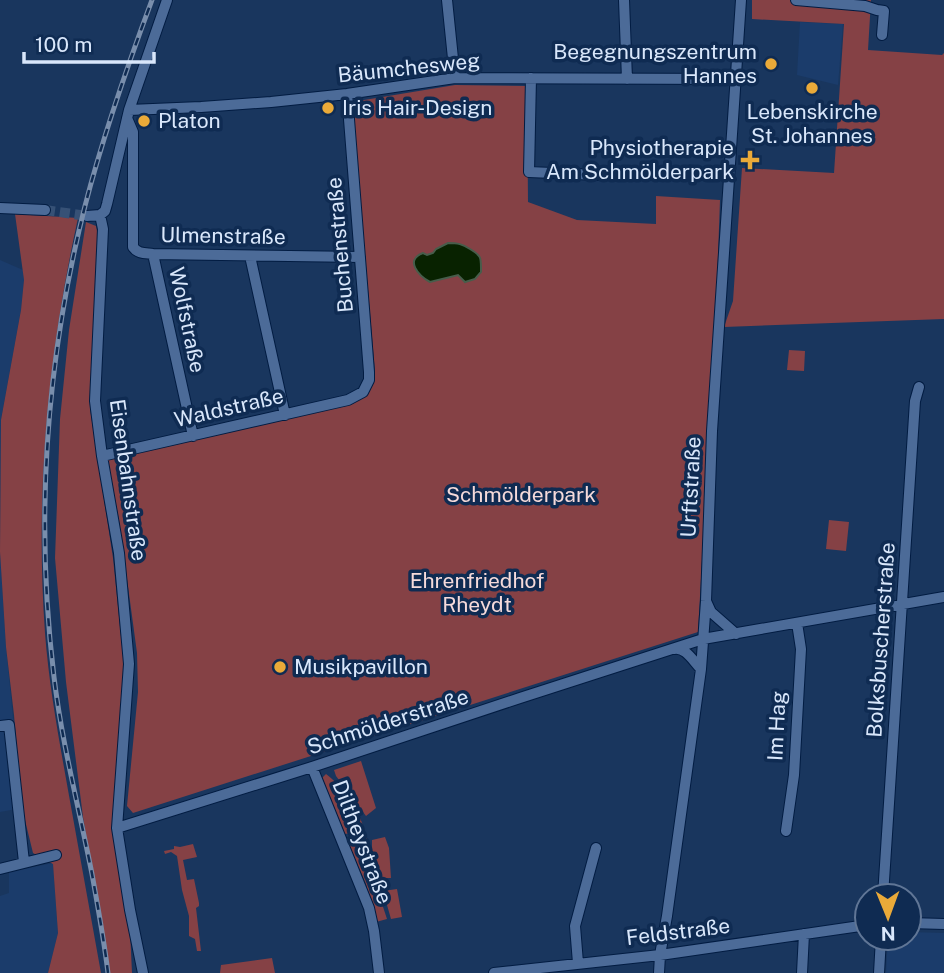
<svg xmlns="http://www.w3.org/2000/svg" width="944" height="973" viewBox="0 0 944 973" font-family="'Public Sans',sans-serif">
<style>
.built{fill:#1b3c6b}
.green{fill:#854145}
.water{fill:#082200;stroke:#475d4b;stroke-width:2}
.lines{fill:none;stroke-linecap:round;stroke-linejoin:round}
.minor-tunnel{stroke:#365176;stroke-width:10;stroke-dasharray:10 5;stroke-linecap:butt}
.minor-casing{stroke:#021c42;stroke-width:12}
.minor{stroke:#4c6b98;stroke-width:10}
.rail-casing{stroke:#798eac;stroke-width:5}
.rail{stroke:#0f2b52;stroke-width:2.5;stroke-dasharray:8;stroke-linecap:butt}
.poi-dot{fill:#eaaa39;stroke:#0f2b52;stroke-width:2.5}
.labels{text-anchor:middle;stroke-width:7;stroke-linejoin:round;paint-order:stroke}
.poi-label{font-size:21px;fill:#d9e7fb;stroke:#0f2b52;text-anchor:start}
.street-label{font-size:21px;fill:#d9e7fb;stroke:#0f2b52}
.park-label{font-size:21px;fill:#f5dada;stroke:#0f2b52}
</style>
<rect width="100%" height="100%" fill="#19365e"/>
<path class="built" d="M800,22L843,24L838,85L797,75Z
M0,260L23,270L24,280L21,310L1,420L0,534Z
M0,552L6,647L22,808L0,812Z
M53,863L58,933L48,973H0V896L9,893V872Z
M909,932L944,933V973H886L888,938H909Z"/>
<path class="green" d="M752,0H871L868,50L942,55L944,53V319L724,327L733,301L742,168L834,173L844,24L752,19Z
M455,85L527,86L528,202L577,220L656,224V196L720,200L716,312L698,632L133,813L127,806L138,692L137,653L119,520L107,458L367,393L373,384L375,372L352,102Z
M15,214L78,218C48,355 35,492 45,633C49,686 59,739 68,790C79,851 90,912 101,973H48L58,933L53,864L33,853L22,808L14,715L6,647L0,552L1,420L21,310L24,280Z
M86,222L96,226L98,236L90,409L113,558L124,666L113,827L130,930L132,973H109L83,817L66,682L55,558L60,419L69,330Z
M789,350L805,351L804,371L787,370Z
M829,520L849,522L846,551L826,549Z
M361,761L376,808L366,816L336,776L334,770Z
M326,774C341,785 360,811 364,829L354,833L344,834L321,779Z
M385,837L389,848L391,878H376L372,863V840Z
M365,838H367C367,870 378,889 387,919L376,922L366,884L348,843Z
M193,844L197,857L183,860L187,880L194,879L199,903V906L196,908L201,951H197L195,939L189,936V916L182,890L177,856L171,852L165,854L164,851L174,849V846L180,847Z
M397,889L402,917L391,919L383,891Z
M272,958L275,973H220L221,965Z"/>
<path class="water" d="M448,243C458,243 462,244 470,249C482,256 481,258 481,272L475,279L465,282L458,275L430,282C419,276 404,260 423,253L427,255L433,253L436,249Z"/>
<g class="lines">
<path class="minor-tunnel" d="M45,210L87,216"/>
<defs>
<path id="minor" d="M447,0L455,78
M624,0L627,79
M796,0L865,6L877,10L884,11L882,35
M531,78L529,172L599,175
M129,110L201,107L271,102L347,94L455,78L736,79
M127,118L133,132V247C138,254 145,253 153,254L360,257
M0,208L45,210
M87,216L100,215
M153,254L193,436
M250,256L285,415
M102,456L348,400L363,392L369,380V372L347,94
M706,601L711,612L736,634
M674,649C686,647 693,661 701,669
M0,726L9,725L24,862
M312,767L369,908L374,931L379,973
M117,828L312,767L520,698L703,639L944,597
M786,831L794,775L801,649L797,623
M0,869L56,855
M883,896L915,401L919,387
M909,923L944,924
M578,963L575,926L596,848
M143,973L130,910L117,828L129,664L119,553L102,456L95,401L103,229L100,215L105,211L107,204L129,110L167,0
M494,973L660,955L867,925
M659,973L660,955L667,916L701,669L706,601L712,431L741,0
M802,973L804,934
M879,973L881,938"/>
</defs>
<use href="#minor" class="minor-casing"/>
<use href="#minor" class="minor"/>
<defs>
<path id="rail" d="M108,973C104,940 98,907 92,874C79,808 62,744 54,677C35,520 46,360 85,206C103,136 127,67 152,0"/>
</defs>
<use href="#rail" class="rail-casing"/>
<use href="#rail" class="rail"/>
</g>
<g class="poi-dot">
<circle cx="771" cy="64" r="7"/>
<circle cx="812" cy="88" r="7"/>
<circle cx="328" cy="108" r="7"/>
<circle cx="144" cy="121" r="7"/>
<path d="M746.5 149.5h7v7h7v7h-7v7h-7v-7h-7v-7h7z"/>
<circle cx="280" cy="667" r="7"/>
</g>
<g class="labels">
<g class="poi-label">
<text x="757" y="59" text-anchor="end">Begegnungszentrum<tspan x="757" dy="24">Hannes</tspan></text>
<text x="342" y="115">Iris Hair-Design</text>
<text x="812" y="119" text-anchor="middle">Lebenskirche<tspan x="812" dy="24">St. Johannes</tspan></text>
<text x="158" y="128">Platon</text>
<text x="734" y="155" text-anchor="end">Physiotherapie<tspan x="734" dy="24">Am Schmölderpark</tspan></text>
<text x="294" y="674">Musikpavillon</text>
</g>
<g class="street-label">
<text transform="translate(409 68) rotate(-6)" y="7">Bäumchesweg</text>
<text transform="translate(223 236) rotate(1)" y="7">Ulmenstraße</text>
<text transform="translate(340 245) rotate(-95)" y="7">Buchenstraße</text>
<text transform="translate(187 320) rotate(78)" y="7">Wolfstraße</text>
<text transform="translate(229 408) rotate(-13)" y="7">Waldstraße</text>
<text transform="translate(128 480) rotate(82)" y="7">Eisenbahnstraße</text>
<text transform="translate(691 487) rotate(-87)" y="7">Urftstraße</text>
<text transform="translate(881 640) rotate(-86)" y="7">Bolksbuscherstraße</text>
<text transform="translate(388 722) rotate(-18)" y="7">Schmölderstraße</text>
<text transform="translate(777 726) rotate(-87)" y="7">Im Hag</text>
<text transform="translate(362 842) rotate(69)" y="7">Diltheystraße</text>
<text transform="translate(678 932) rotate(-7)" y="7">Feldstraße</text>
</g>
<g class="park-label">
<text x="521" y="502">Schmölderpark</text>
<text x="477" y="588">Ehrenfriedhof<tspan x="477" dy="24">Rheydt</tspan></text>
</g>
</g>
<g transform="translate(888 917) rotate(179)"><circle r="33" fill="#0f2b52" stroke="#607696" stroke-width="2"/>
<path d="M0-5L12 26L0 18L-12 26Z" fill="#eaaa39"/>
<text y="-10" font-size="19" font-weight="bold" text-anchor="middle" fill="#d9e7fb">N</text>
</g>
<path d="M24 52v10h130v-10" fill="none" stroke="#d9e7fb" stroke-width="3.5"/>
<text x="35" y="52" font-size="21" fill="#d9e7fb" stroke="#0f2b52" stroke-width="5" paint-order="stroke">100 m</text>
</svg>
